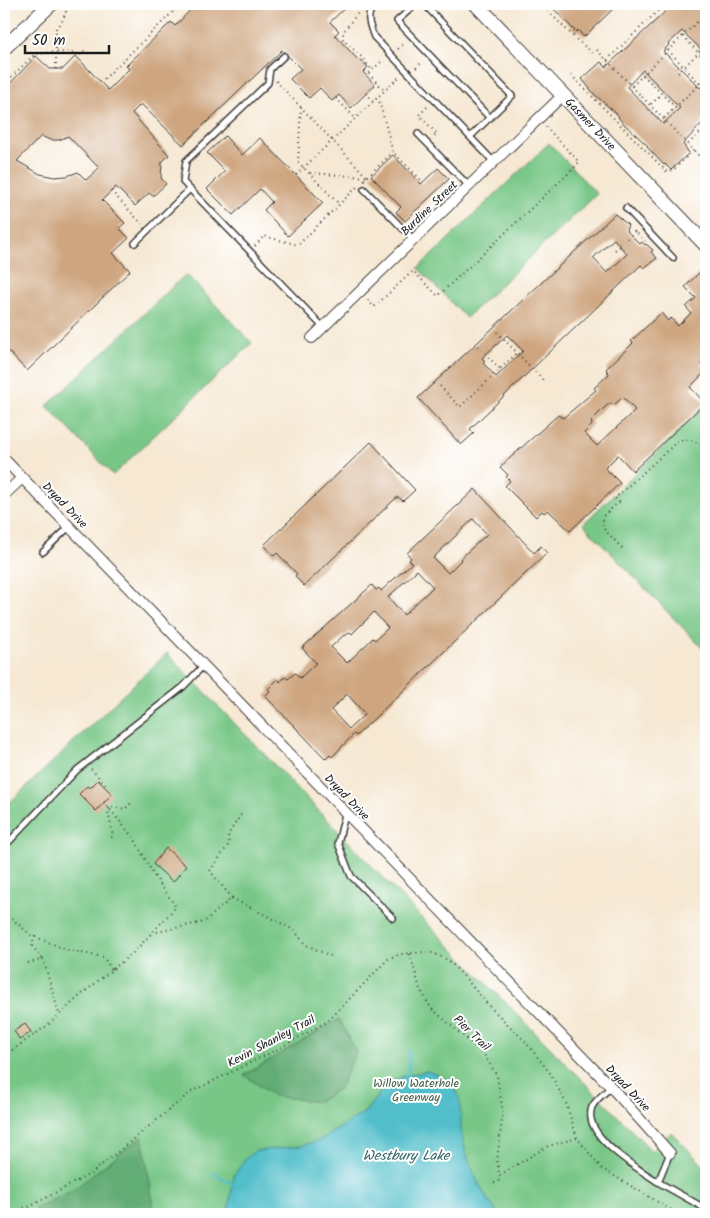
<svg xmlns="http://www.w3.org/2000/svg" width="710" height="1218" viewBox="0 0 710 1218" font-family="Kalam,sans-serif">
<style>
.green{fill:#78c787;stroke:#4a7252}
.forest{fill:#62ac74;stroke:#3f6448}
.water{fill:#51beca;stroke:#366d73}
.lines{fill:none;stroke-linecap:round;stroke-linejoin:round}
.stream{stroke:#51beca;stroke-width:3}
.building{fill:#cea57f;fill-rule:evenodd}
.lane-casing{stroke:#3d3b37;stroke-width:8}
.street-casing{stroke:#3d3b37;stroke-width:12}
.secondary-casing{stroke:#3d3b37;stroke-width:16}
.path{stroke:#3d3b37;stroke-width:2;stroke-dasharray:1 4;stroke-linecap:butt}
.lane{stroke:#fff;stroke-width:5}
.street{stroke:#fff;stroke-width:10}
.secondary{stroke:#fff;stroke-width:14}
.labels{text-anchor:middle;stroke-width:4;stroke-linejoin:round;paint-order:stroke}
.street-label{font-size:12px;fill:#1c1c1c;stroke:#fff}
.park-label{font-size:12px;fill:#416047;stroke:#fff}
.water-label{font-size:14px;font-style:italic;fill:#34656a;stroke:#fff}
</style>
<rect width="100%" height="100%" fill="#fff"/>
<filter id="ink" filterUnits="userSpaceOnUse"><feTurbulence type="fractalNoise" baseFrequency=".02" numOctaves="2"/><feDisplacementMap in="SourceGraphic" scale="10" xChannelSelector="R" yChannelSelector="G"/><feConvolveMatrix kernelMatrix="1 2 1 2 8 2 1 2 1" color-interpolation-filters="sRGB"/></filter>
<filter id="wash" filterUnits="userSpaceOnUse"><feTurbulence type="fractalNoise" baseFrequency=".0096" numOctaves="4" result="noise"/><feDisplacementMap in="SourceGraphic" scale="20" xChannelSelector="R" yChannelSelector="G"/><feGaussianBlur stdDeviation="1.12" result="paint"/><feColorMatrix in="noise" values="0 0 0 0 0 0 0 0 0 0 0 0 0 0 0 0 0 1.4 0 .05"/><feComposite in="paint" operator="in"/></filter>
<g filter="url(#wash)">
<rect width="100%" height="100%" fill="#f6e8d3"/>
<path class="green" d="M549,143L597,194L466,318L418,268Z
M186,274L252,343L113,475L47,406Z
M706,405V652L583,524Z
M167,653L418,914L652,1151L671,1132L706,1168V1214H4V808Z"/>
<path class="forest" d="M339,1019L356,1052L339,1089L318,1102L274,1096L244,1075Z
M142,1136L155,1214H41L34,1209L73,1190Z"/>
<path class="water" d="M427,1071C473,1085 455,1111 464,1145C470,1169 483,1195 498,1214H228L234,1175L246,1158L255,1151L300,1146L320,1140L365,1112L378,1095L391,1082L404,1076Z"/>
<g class="lines">
<path class="stream" d="M408,1078L409,1051
M4,1082L6,1081
M213,1173L236,1186"/>
</g>
<g id="blocks">
<path class="building" d="M196,4H349L330,22L339,31L335,35L359,61L361,60L368,67L363,72L375,85L351,108L339,95L332,101L320,88L309,98L290,79L301,69L282,50L183,145L141,104L132,113L169,155L162,162L161,178L166,184L153,196L149,193L135,206L116,187L102,200L125,223L119,228L129,238L113,253L130,271L27,371L4,347V90L36,56L50,69H63L76,56L108,90L129,69L126,66L171,22L175,26ZM41,136L50,140H59L68,136L99,168L86,180L78,172L67,176L54,177L40,174L17,161Z
M549,4H618L584,37L578,30L576,32Z
M671,4H706V54L682,31L668,44L669,45L663,51L700,88L706,82V119L683,144L689,153L671,170L665,164L664,165L647,147L648,146L624,124L618,117L619,116L595,95L582,79L601,62L606,67L666,11L665,10ZM643,70L680,108L663,124L627,87Z
M225,136L242,155L260,138L323,203L288,236L264,210L272,202L260,189L233,215L207,189L225,171L207,153Z
M393,155L421,184L438,168L449,179L405,221L396,212L401,207L371,176Z
M615,214L628,225L626,230L640,244L642,242L645,245L646,244L653,250L651,252L657,258L644,268L641,265L531,370L470,429L474,433L461,445L418,398ZM614,239L627,254L607,273L593,258ZM507,335L523,351L496,377L483,363L485,361L482,358Z
M699,273L706,279V308L702,312L706,316V354L702,357L705,360L701,364L706,371L690,387L705,403L633,471L618,455L605,468L620,483L570,531L548,510L544,513L542,511L536,517L505,486L510,481L506,477L508,475L500,467L558,415L563,418L596,390L594,388L609,374L606,369L633,343L631,341L661,313L668,321L671,318L678,326L691,313L686,307L696,298L685,287ZM623,397L635,410L597,446L584,433L592,425L591,421L604,408L610,403L614,405Z
M371,442L415,490L403,501L398,497L395,499L304,586L295,576L297,574L277,553L274,556L264,545Z
M475,489L534,553L541,546L547,553L356,736L354,734L332,757L330,755L326,759L265,696L270,691L268,689L278,679L280,682L285,677L288,679L295,673L300,678L316,663L302,648L372,585L376,590L379,588L381,591L394,579L412,563L409,560L411,558L407,553ZM473,519L487,534L460,559L461,560L448,573L433,558ZM417,570L433,587L404,615L388,597ZM374,612L388,628L375,640L373,638L347,663L331,647L344,635L345,636L350,632L352,634ZM347,694L365,714L349,729L331,710Z
M98,780L112,794L96,811L79,794L87,786L90,788Z
M166,848L186,866L173,882L153,864Z
M25,1024L31,1032L20,1040L14,1031Z"/>
</g>
</g>
<g filter="url(#ink)">
<use href="#blocks" fill-opacity="0" stroke="#3d3b37" stroke-width="1"/>
<g class="lines">
<defs>
<path id="lane" d="M375,4C365,15 369,24 374,37L494,162
M416,4L397,21L490,118
M424,4L512,96L470,137
M284,56L270,69L268,83L186,161L183,182L323,327
M418,134L469,186
M364,189L413,239
M626,208L673,258
M135,243L190,189
M43,552L69,527
M345,814L338,843L351,876L393,918
M4,847L77,770L183,687L203,666
M611,1087C605,1093 595,1100 592,1107C581,1136 639,1169 658,1182
M670,1153L658,1182L706,1209"/>
<path id="street" d="M312,338L563,95
M4,459L611,1087L670,1153
M4,495L22,478"/>
<g id="secondary">
<path id="s1" d="M476,4L706,245"/>
<path d="M4,48L51,4"/>
</g>
</defs>
<use href="#lane" class="lane-casing"/>
<use href="#street" class="street-casing"/>
<use href="#secondary" class="secondary-casing"/>
<path class="path" d="M356,4L358,13L343,32V40L359,54L372,70
M541,4L578,41L593,53
M683,36L706,61
M398,49L405,42
M597,50L700,157
M668,50L700,84
M607,60L665,4
M416,68L423,61
M56,69V28L62,21L66,12L63,9
M365,70L384,90
M369,73L382,61
M678,73L702,49
M571,75L667,172L673,170L694,150
M643,75L675,107
M104,79L181,4
M276,81L367,177
M4,84L35,54L56,52L76,53L79,56L86,49
M632,86L706,13
M366,93L373,101
M378,97L393,152L422,181
M336,98L355,118
M651,104L662,94
M301,107L298,162L339,204
M427,107L419,115L437,134L433,137
M664,118L706,78
M688,144L706,127
M310,173L367,177
M296,175L399,77
M364,180L393,152
M111,191L142,224
M627,239L635,231L645,241
M255,246L264,236L298,245L357,187
M615,250L620,246
M368,300L374,307L413,271L438,296L573,169L579,162L545,126
M497,332L544,381
M478,346L500,369
M440,386L460,407L517,353
M622,548L603,528V516L619,502L615,498L679,440C691,439 698,441 706,449
M91,769L105,784L104,786
M107,806L125,809L132,802
M109,808L108,811L113,836L111,838
M232,898L294,930L306,945L331,956L333,954
M4,912L31,935L67,950L103,957L112,970
M152,933L204,922L232,898L210,871L229,844L228,835L242,813
M34,936L32,946L43,959
M410,954L420,989L431,1008L483,1053L497,1076L503,1112L497,1160L500,1180L491,1185
M28,963L43,959L59,1014
M4,1056L48,1025L82,994L134,952L176,907L153,874L135,840L104,802
M4,1065L6,1069L4,1071
M500,1175L548,1146L577,1138
M4,1210H17L31,1206L92,1173L191,1092L276,1050L328,1021L389,958L401,954L425,952L433,953L448,960L461,973L488,1005L525,1041L550,1073L566,1103L577,1138L601,1168L678,1214"/>
<use href="#lane" class="lane"/>
<use href="#street" class="street"/>
<use href="#secondary" class="secondary"/>
</g>
</g>
<g class="labels">
<g class="street-label">
<text dy="4" stroke="none"><textPath href="#s1" startOffset="166">Gasmer Drive</textPath></text>
<text transform="translate(429 208) rotate(-44)" y="4">Burdine Street</text>
<text transform="translate(65 505) rotate(46)" y="4">Dryad Drive</text>
<text transform="translate(347 797) rotate(46)" y="4">Dryad Drive</text>
<text transform="translate(472 1033) rotate(44)" y="4">Pier Trail</text>
<text transform="translate(271 1041) rotate(-28)" y="4">Kevin Shanley Trail</text>
<text transform="translate(628 1088) rotate(47)" y="4">Dryad Drive</text>
</g>
<g class="park-label">
<text x="416" y="1087">Willow Waterhole<tspan x="416" dy="14">Greenway</tspan></text>
</g>
<g class="water-label">
<text x="406" y="1160">Westbury Lake</text>
</g>
</g>
<rect width="710" height="1218" fill="none" stroke="#fff" stroke-width="20"/>
<path d="M25 45v8h84v-8" fill="none" stroke="#1c1c1c" stroke-width="2.5"/>
<text x="32" y="45" font-size="15" fill="#1c1c1c" stroke="#ffffff" stroke-width="4" paint-order="stroke">50 m</text>
</svg>
